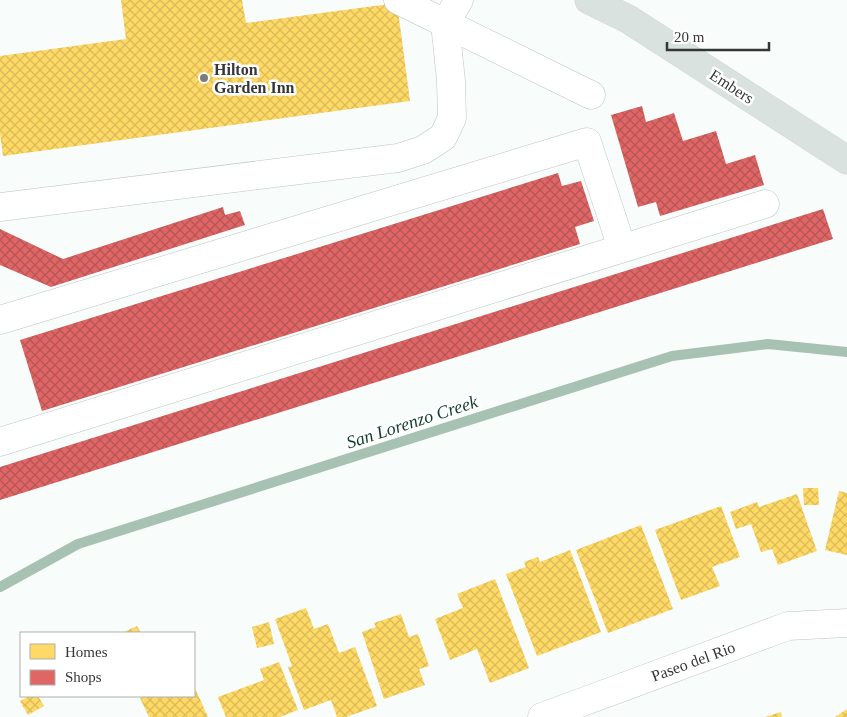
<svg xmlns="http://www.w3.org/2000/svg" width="847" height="717" viewBox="0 0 847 717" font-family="Georgia,serif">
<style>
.homes{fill:url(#homes-cross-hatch)}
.shops{fill:url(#shops-cross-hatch)}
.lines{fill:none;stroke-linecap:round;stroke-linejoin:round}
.stream{stroke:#a7c1b2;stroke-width:10}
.minor-casing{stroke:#c0c3c1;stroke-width:29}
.major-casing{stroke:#d4d6d5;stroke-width:29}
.minor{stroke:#fefffe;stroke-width:28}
.major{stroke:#d9e2de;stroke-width:28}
.poi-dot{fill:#797c7b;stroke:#fff;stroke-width:2}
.labels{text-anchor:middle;stroke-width:5;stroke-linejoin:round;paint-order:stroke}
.poi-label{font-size:16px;font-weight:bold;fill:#353736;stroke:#fff;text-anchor:start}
.street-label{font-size:16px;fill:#353736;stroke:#fff}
.water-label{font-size:18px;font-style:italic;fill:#0e3e28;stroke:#fff}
</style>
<defs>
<pattern id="homes-cross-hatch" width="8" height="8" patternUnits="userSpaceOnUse" patternTransform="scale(1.25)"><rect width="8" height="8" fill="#ffd966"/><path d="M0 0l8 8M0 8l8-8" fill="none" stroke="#dbbb59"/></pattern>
<pattern id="shops-cross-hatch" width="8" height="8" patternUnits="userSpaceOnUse" patternTransform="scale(1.25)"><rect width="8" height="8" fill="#e06666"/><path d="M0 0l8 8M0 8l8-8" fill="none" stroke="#b65555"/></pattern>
</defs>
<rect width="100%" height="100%" fill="#f8fcfa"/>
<path class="homes" d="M121,0H242L246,23L397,3L410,101L3,156L0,134V56L126,39Z
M803,488H818L819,505H804Z
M839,491L847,493V555L825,550Z
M797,494L817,551L778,565L772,549L761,552L751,524L736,529L730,512L757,502L759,507Z
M721,506L740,557L712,567L720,586L681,600L655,530Z
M641,525L673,609L608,633L576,550Z
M570,550L601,632L537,656L506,574L526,567L524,562L538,557L540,562Z
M495,579L529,668L490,683L477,649L450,660L435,619L463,608L457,594Z
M306,608L314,629L328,624L339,653L355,647L377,706L346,717H337L331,700L304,710L288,667L292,666L275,619Z
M401,614L409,637L418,634L429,666L419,669L425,685L384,699L362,632L376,627L374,623Z
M269,622L274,644L257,648L252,627Z
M137,626L141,633H122Z
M279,662L298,710L280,717H226L218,697L264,680L260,669Z
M194,686L208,717H149L140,698L145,696H194Z
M29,696H38L44,706L28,715L20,701Z
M847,709V717H835Z
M781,712L782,717H765Z"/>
<path class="shops" d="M642,106L646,122L674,113L683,141L716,131L726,164L755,155L764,185L660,216L656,202L638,207L611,115Z
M558,173L562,186L581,181L594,221L575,227L580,244L42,411L20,340Z
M223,207L225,215L240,211L245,225L51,287L0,265V229L63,259Z
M823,209L833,239L0,500V467Z"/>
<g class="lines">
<path class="stream" d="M0,587L78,544L672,356L768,344L847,352"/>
<defs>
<path id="minor" d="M398,0L591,95
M0,207L398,158L423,150L443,137L452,118L451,81L445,23L459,0
M0,320L587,142L622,248
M0,442L765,204
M542,717L788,626L847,623"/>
<path id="major" d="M589,0L628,19L847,160"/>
</defs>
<use href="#minor" class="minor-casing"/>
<use href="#major" class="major-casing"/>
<use href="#minor" class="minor"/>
<use href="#major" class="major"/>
</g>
<circle class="poi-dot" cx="204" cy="78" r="5"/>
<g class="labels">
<g class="poi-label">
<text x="214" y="75">Hilton<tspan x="214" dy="18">Garden Inn</tspan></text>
</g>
<g class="street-label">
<text transform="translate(732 86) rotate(33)" y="6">Embers</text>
<text transform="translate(693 661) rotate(-20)" y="6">Paseo del Rio</text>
</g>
<g class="water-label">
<text transform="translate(412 422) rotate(-18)" y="6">San Lorenzo Creek</text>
</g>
</g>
<rect x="20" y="632" width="175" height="65" fill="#ffffff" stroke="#aeafaf"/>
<rect x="30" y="644" width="25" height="15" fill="#ffd966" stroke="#aeafaf"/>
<text x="65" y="657" font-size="15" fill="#353736">Homes</text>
<rect x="30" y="670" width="25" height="15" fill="#e06666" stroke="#aeafaf"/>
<text x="65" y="682" font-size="15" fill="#353736">Shops</text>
<path d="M667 42v8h102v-8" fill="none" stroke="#353736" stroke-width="2.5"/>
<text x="674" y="42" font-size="15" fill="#353736" stroke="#ffffff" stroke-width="4" paint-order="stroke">20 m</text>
</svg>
